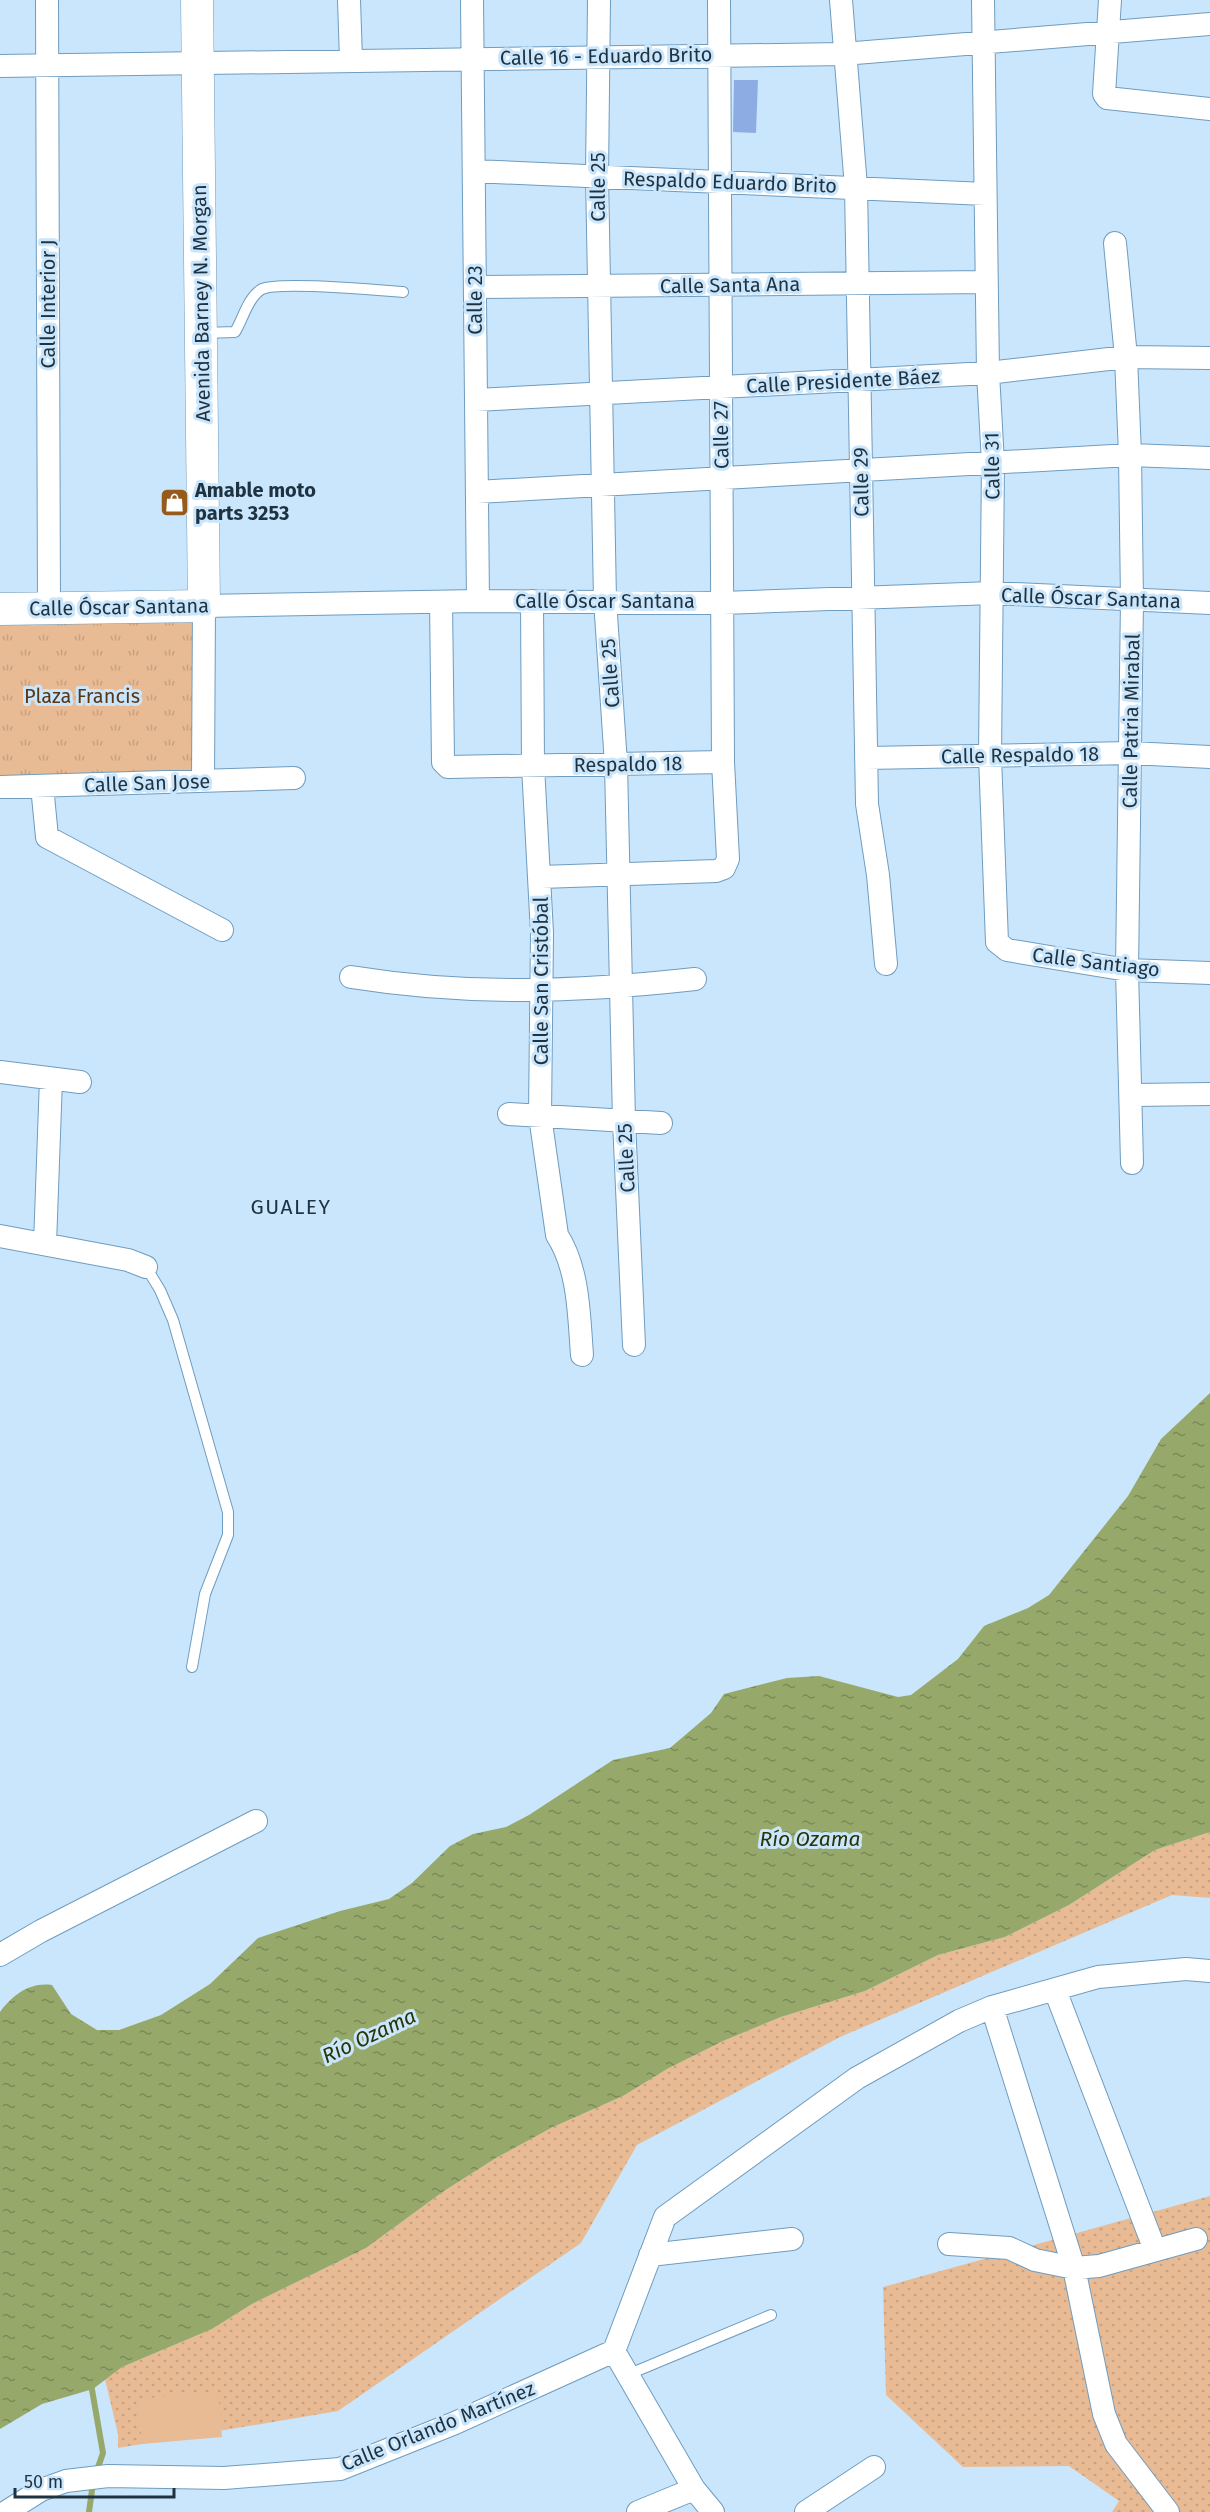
<svg xmlns="http://www.w3.org/2000/svg" width="1210" height="2512" viewBox="0 0 1210 2512" font-family="'Fira Sans',sans-serif">
<style>
.grass{fill:url(#grass-dots)}
.park{fill:url(#park-tufts)}
.garden{fill:#e9bb94}
.water{fill:url(#water-ripples)}
.lines{fill:none;stroke-linecap:round;stroke-linejoin:round}
.stream{stroke:#96a96a;stroke-width:6}
.building{fill:#8dace3}
.lane-casing{stroke:#6f9cbf;stroke-width:12}
.street-casing{stroke:#6f9cbf;stroke-width:24}
.secondary-casing{stroke:#6f9cbf;stroke-width:33}
.lane{stroke:#fff;stroke-width:10}
.street{stroke:#fff;stroke-width:22}
.secondary{stroke:#fff;stroke-width:32}
.labels{text-anchor:middle;stroke-width:6;stroke-linejoin:round;paint-order:stroke}
.street-label{font-size:20px;fill:#1f3240;stroke:#cae6fc}
.poi-label{font-size:20px;font-weight:bold;fill:#1f3240;stroke:#cae6fc;text-anchor:start}
.park-label{font-size:20px;fill:#5a3613;stroke:#cae6fc}
.neighbourhood-label{font-size:21px;letter-spacing:1.5px;fill:#1f3240;stroke:#cae6fc}
.water-label{font-size:21px;font-style:italic;fill:#2a3504;stroke:#cae6fc}
</style>
<defs>
<pattern id="grass-dots" width="8" height="8" patternUnits="userSpaceOnUse" patternTransform="scale(1.5)"><rect width="8" height="8" fill="#e9bb94"/><path d="M2 2h.1M6 6h.1" fill="none" stroke="#c7a181" stroke-width="1.8" stroke-linecap="round"/></pattern>
<pattern id="park-tufts" width="24" height="20" patternUnits="userSpaceOnUse" patternTransform="scale(1.5)"><rect width="24" height="20" fill="#e9bb94"/><path d="M3 7l-1-3M5 7V3M7 7l1-3M15 17l-1-3M17 17v-4M19 17l1-3" fill="none" stroke="#c7a181"/></pattern>
<pattern id="water-ripples" width="26" height="14" patternUnits="userSpaceOnUse" patternTransform="scale(1.5)"><rect width="26" height="14" fill="#96a96a"/><path d="M2 4q2-2 4 0t4 0M15 11q2-2 4 0t4 0" fill="none" stroke="#7a8a59"/></pattern>
</defs>
<rect width="100%" height="100%" fill="#cae6fc"/>
<path class="grass" d="M1210,1832V1898L1172,1895L840,2037L637,2145L581,2243L338,2411L118,2448V2434L105,2379L122,2367L212,2329L252,2304L366,2248L444,2191L496,2158L553,2127L623,2096L667,2069L723,2041L781,2017L865,1991L938,1955L1005,1937L1069,1905L1155,1850Z
M1210,2196V2512H1112L1119,2501L1069,2466L963,2467L886,2395L883,2287Z"/>
<path class="park" d="M197,614L196,774L0,780V616Z"/>
<path class="garden" d="M218,2391L222,2437L142,2444L138,2399Z"/>
<path class="water" d="M1210,1393V1832L1155,1850L1069,1905L1005,1937L938,1955L865,1991L781,2017L723,2041L667,2069L623,2096L553,2127L496,2158L444,2191L366,2248L252,2304L212,2329L122,2367L93,2389L42,2404L0,2429V2012C13,1995 29,1982 52,1985L71,2014L97,2030H119L161,2015L210,1984L258,1938L340,1911L389,1899L412,1883L450,1846L473,1834L506,1827L529,1815L613,1760L670,1748L711,1713L724,1694L787,1678L819,1676L898,1697L911,1695L958,1659L984,1626L1028,1608L1049,1595L1128,1496L1161,1439Z"/>
<g class="lines">
<path class="stream" d="M91,2384L103,2453L96,2473
M89,2512L93,2483"/>
</g>
<path class="building" d="M734,80H758L756,133L733,132Z"/>
<g class="lines">
<defs>
<path id="lane" d="M202,333L235,332C243,319 248,297 262,289C279,281 379,290 403,292
M146,1267L160,1290L173,1320L228,1512V1535L205,1594L192,1667
M627,2375L771,2315"/>
<path id="street" d="M47,0L49,608
M349,0L351,60
M472,0L478,601
M599,0L597,176L605,600L616,764L624,1121L634,1345
M841,0L856,187L867,804L878,875L886,964
M983,0L988,373L993,463L990,756L997,942L1007,950L1127,970L1210,973
M1110,0L1104,94L1107,98L1210,109
M0,66L843,54L1210,24
M474,171L985,194
M1115,243L1126,357L1130,455L1132,600L1127,970L1132,1163
M475,287L986,282
M476,400L988,373L1126,357L1210,358
M477,492L1130,455L1210,458
M532,601L533,766L542,933L540,1116L557,1235C579,1269 579,1316 582,1355
M441,602L443,762L448,767L723,762
M866,758L1131,753L1210,757
M203,781L204,606L478,601L723,603L992,593L1210,603
M42,786L47,837L222,930
M0,787L294,778
M541,877L716,871L724,868L728,859L723,762L719,0
M351,977C469,996 577,992 695,979
M0,1072L80,1082
M1133,1095L1210,1094
M509,1114L661,1123
M0,1236L128,1260L146,1267
M45,1244L51,1079
M0,1955L41,1931L256,1821
M1055,1990L1155,2250
M992,2007L1074,2268L1099,2266L1196,2239
M949,2244L1009,2248L1035,2260L1074,2268L1104,2414L1116,2444L1168,2512
M650,2255L792,2239
M614,2351L665,2217L857,2078L959,2021L992,2007L1098,1977L1186,1969L1210,1971
M6,2512L41,2490L66,2481L108,2476L224,2478L340,2469L455,2423L614,2351L694,2489L713,2512
M638,2512L694,2489
M806,2512L874,2467"/>
<path id="secondary" d="M0,609L204,606L197,0"/>
</defs>
<use href="#lane" class="lane-casing"/>
<use href="#street" class="street-casing"/>
<use href="#secondary" class="secondary-casing"/>
<use href="#lane" class="lane"/>
<use href="#street" class="street"/>
<use href="#secondary" class="secondary"/>
</g>
<defs>
<symbol id="shop-square" viewBox="-11 -11 22 22"><rect x="-9" y="-9" width="18" height="18" rx="4" fill="#965a1b" stroke="#cae6fc"/><path d="M-5-2.5h2.3a2.7 3.5 0 0 1 5.4 0H5L5.5 6h-11ZM-1.5-2.5h3a1.5 2.3 0 0 0-3 0Z" fill="#fff"/></symbol>
</defs>
<g fill-rule="evenodd">
<use href="#shop-square" x="158" y="486" width="33" height="33"/>
</g>
<g class="labels">
<g class="street-label">
<text transform="translate(606 56) rotate(-1)" y="7">Calle 16 - Eduardo Brito</text>
<text transform="translate(730 182) rotate(2)" y="7">Respaldo Eduardo Brito</text>
<text transform="translate(598 187) rotate(-90)" y="7">Calle 25</text>
<text transform="translate(730 285) rotate(-1)" y="7">Calle Santa Ana</text>
<text transform="translate(475 300) rotate(-90)" y="7">Calle 23</text>
<text transform="translate(201 303) rotate(-91)" y="7">Avenida Barney N. Morgan</text>
<text transform="translate(48 304) rotate(-90)" y="7">Calle Interior J</text>
<text transform="translate(843 381) rotate(-3)" y="7">Calle Presidente Báez</text>
<text transform="translate(721 435) rotate(-91)" y="7">Calle 27</text>
<text transform="translate(992 466) rotate(-91)" y="7">Calle 31</text>
<text transform="translate(861 482) rotate(-91)" y="7">Calle 29</text>
<text transform="translate(1091 598) rotate(2)" y="7">Calle Óscar Santana</text>
<text x="605" y="608">Calle Óscar Santana</text>
<text transform="translate(119 607) rotate(-1)" y="7">Calle Óscar Santana</text>
<text transform="translate(610 673) rotate(-94)" y="7">Calle 25</text>
<text transform="translate(1131 721) rotate(-89)" y="7">Calle Patria Mirabal</text>
<text transform="translate(1020 755) rotate(-1)" y="7">Calle Respaldo 18</text>
<text transform="translate(628 764) rotate(-1)" y="7">Respaldo 18</text>
<text transform="translate(147 783) rotate(-2)" y="7">Calle San Jose</text>
<text transform="translate(1096 962) rotate(7)" y="7">Calle Santiago</text>
<text transform="translate(541 981) rotate(-90)" y="7">Calle San Cristóbal</text>
<text transform="translate(626 1158) rotate(-93)" y="7">Calle 25</text>
<text transform="translate(438 2426) rotate(-22)" y="7">Calle Orlando Martínez</text>
</g>
<g class="poi-label">
<text x="195" y="497">Amable moto<tspan x="195" dy="23">parts 3253</tspan></text>
</g>
<g class="park-label">
<text x="82" y="703">Plaza Francis</text>
</g>
<g class="neighbourhood-label">
<text x="291" y="1214">GUALEY</text>
</g>
<g class="water-label">
<text x="810" y="1846">Río Ozama</text>
<text transform="translate(369 2036) rotate(-25)" y="7">Río Ozama</text>
</g>
</g>
<path d="M15 2488v9h159v-9" fill="none" stroke="#1f3240" stroke-width="3"/>
<text x="24" y="2488" font-size="18" fill="#1f3240" stroke="#cae6fc" stroke-width="4.5" paint-order="stroke">50 m</text>
</svg>
